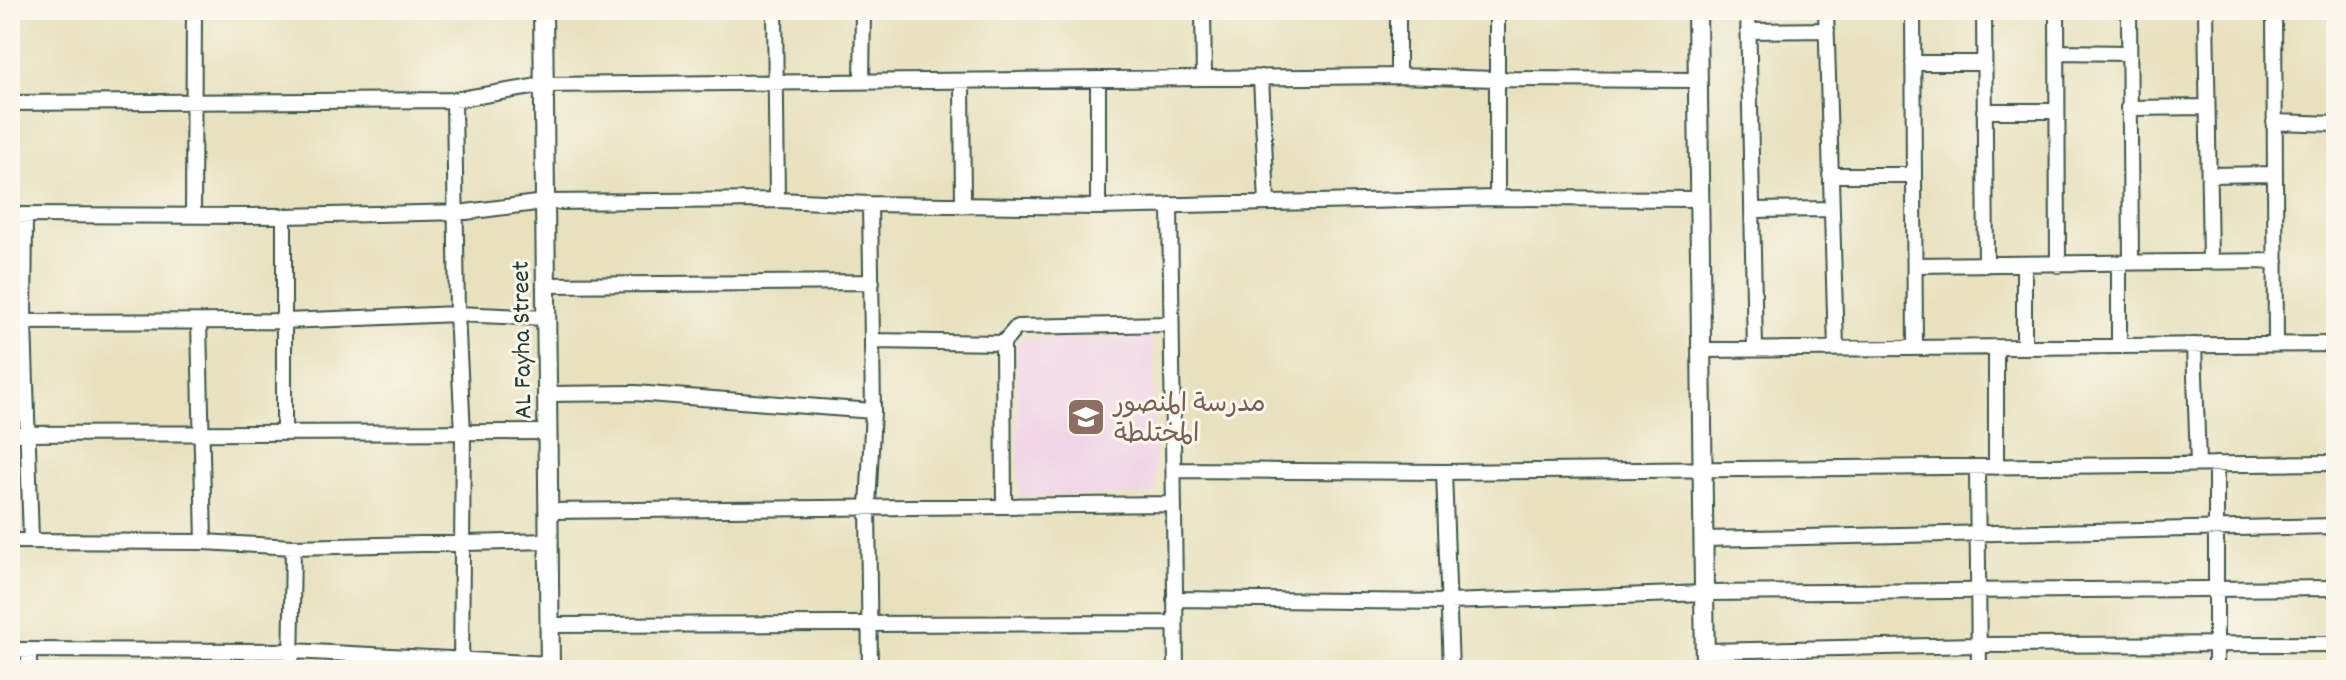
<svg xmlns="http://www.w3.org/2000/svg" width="2346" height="680" viewBox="0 0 2346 680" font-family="Dekko,'Playpen Sans Arabic',sans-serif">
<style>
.built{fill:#efd0e6}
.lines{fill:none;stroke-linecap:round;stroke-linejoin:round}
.minor-casing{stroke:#3d5649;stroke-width:18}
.tertiary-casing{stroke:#3d5649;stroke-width:22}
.minor{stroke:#fff;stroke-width:14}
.tertiary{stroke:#fff;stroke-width:18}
.labels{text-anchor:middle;stroke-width:6;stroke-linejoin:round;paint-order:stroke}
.street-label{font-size:26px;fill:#1f3d34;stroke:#fbf7ec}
.education-label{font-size:26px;fill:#785e54;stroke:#fbf7ec;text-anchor:start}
</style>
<rect width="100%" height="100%" fill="#fbf7ec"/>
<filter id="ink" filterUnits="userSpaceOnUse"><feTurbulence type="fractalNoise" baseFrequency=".0125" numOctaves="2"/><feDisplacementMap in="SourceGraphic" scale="16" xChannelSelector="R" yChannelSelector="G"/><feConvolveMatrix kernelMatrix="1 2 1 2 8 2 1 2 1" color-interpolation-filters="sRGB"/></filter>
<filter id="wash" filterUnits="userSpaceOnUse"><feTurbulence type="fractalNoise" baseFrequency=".006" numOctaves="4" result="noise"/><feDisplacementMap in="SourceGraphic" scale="32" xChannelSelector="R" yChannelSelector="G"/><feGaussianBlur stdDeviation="1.8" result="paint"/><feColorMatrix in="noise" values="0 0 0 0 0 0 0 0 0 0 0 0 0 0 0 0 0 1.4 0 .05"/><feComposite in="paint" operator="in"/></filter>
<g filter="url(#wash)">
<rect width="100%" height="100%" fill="#e7e1be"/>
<path class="built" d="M1153,337L1156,495L1019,496L1016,339Z"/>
</g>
<g filter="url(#ink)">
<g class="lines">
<defs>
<path id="minor" d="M775,10L777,200
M1203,10L1204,78
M1497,10V198
M1748,10L1755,349
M1826,10L1836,348
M1913,10L1915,348
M1984,10L1986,265
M2057,10L2058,265
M2129,10L2131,263
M2206,10L2210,261
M2274,10L2276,344
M1748,31L1827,30
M2057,52L2128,53
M1913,63H1984
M1398,76V10
M1261,77L1267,203
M1098,79V207
M862,82L863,10
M962,82L963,206
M454,100L457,314L463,433L461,670
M10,103L454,100L544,85L1398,76L1496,79L1697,80
M2128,108L2207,107
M1984,111H2057
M2274,122L2336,124
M1830,175H1914
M2209,175L2275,174
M1170,205L1176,670
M1753,210L1831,209
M10,215L284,216L466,212L544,202L777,200L870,204L1098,207L1497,198L1698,199
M193,215L194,10
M25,216L24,322L31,540
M284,216V433
M2119,264V346
M1915,265L2276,261
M2024,265V347
M545,285L872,282
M10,322L286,321L457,314L546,318
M199,322L204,542
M872,341L1003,343L1017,327L1170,324
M1003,343L1004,506
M2194,345L2198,464
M1996,347V467
M1700,350L2336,344
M547,394L635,393L873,411
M10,434L547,432
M2216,464V670
M1977,467L1979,670
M1174,470L1444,472L2336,463
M1444,472L1451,670
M548,511L1173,504
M1703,539L2336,526
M10,541L204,542L293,547L549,541
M1174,599L1448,602L1705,593L2336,588
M550,625L1174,623
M10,650L292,651L550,664
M1705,651L1978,645L2336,644
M29,670V650
M291,670L293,547
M870,670L868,507L873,411L870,204"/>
<path id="tertiary" d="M543,10L550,670
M1697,10L1705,670"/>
</defs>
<use href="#minor" class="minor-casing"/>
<use href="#tertiary" class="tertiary-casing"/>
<use href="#minor" class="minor"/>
<use href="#tertiary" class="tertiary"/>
</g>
</g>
<defs>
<symbol id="school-square" viewBox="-11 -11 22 22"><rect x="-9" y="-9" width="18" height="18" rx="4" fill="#8d6e63" stroke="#fbf7ec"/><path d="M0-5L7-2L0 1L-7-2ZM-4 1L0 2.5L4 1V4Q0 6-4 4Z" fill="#fff"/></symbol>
</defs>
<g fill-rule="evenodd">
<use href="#school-square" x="1064" y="395" width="44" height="44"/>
</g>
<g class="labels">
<g class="street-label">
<text transform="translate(520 340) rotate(-91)" y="9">AL Fayha Street</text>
</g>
<g class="education-label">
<text x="1114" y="411">مدرسة المنصور<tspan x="1114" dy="30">المختلطة</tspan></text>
</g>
</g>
<rect width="2346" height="680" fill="none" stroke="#fbf7ec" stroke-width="40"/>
</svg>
